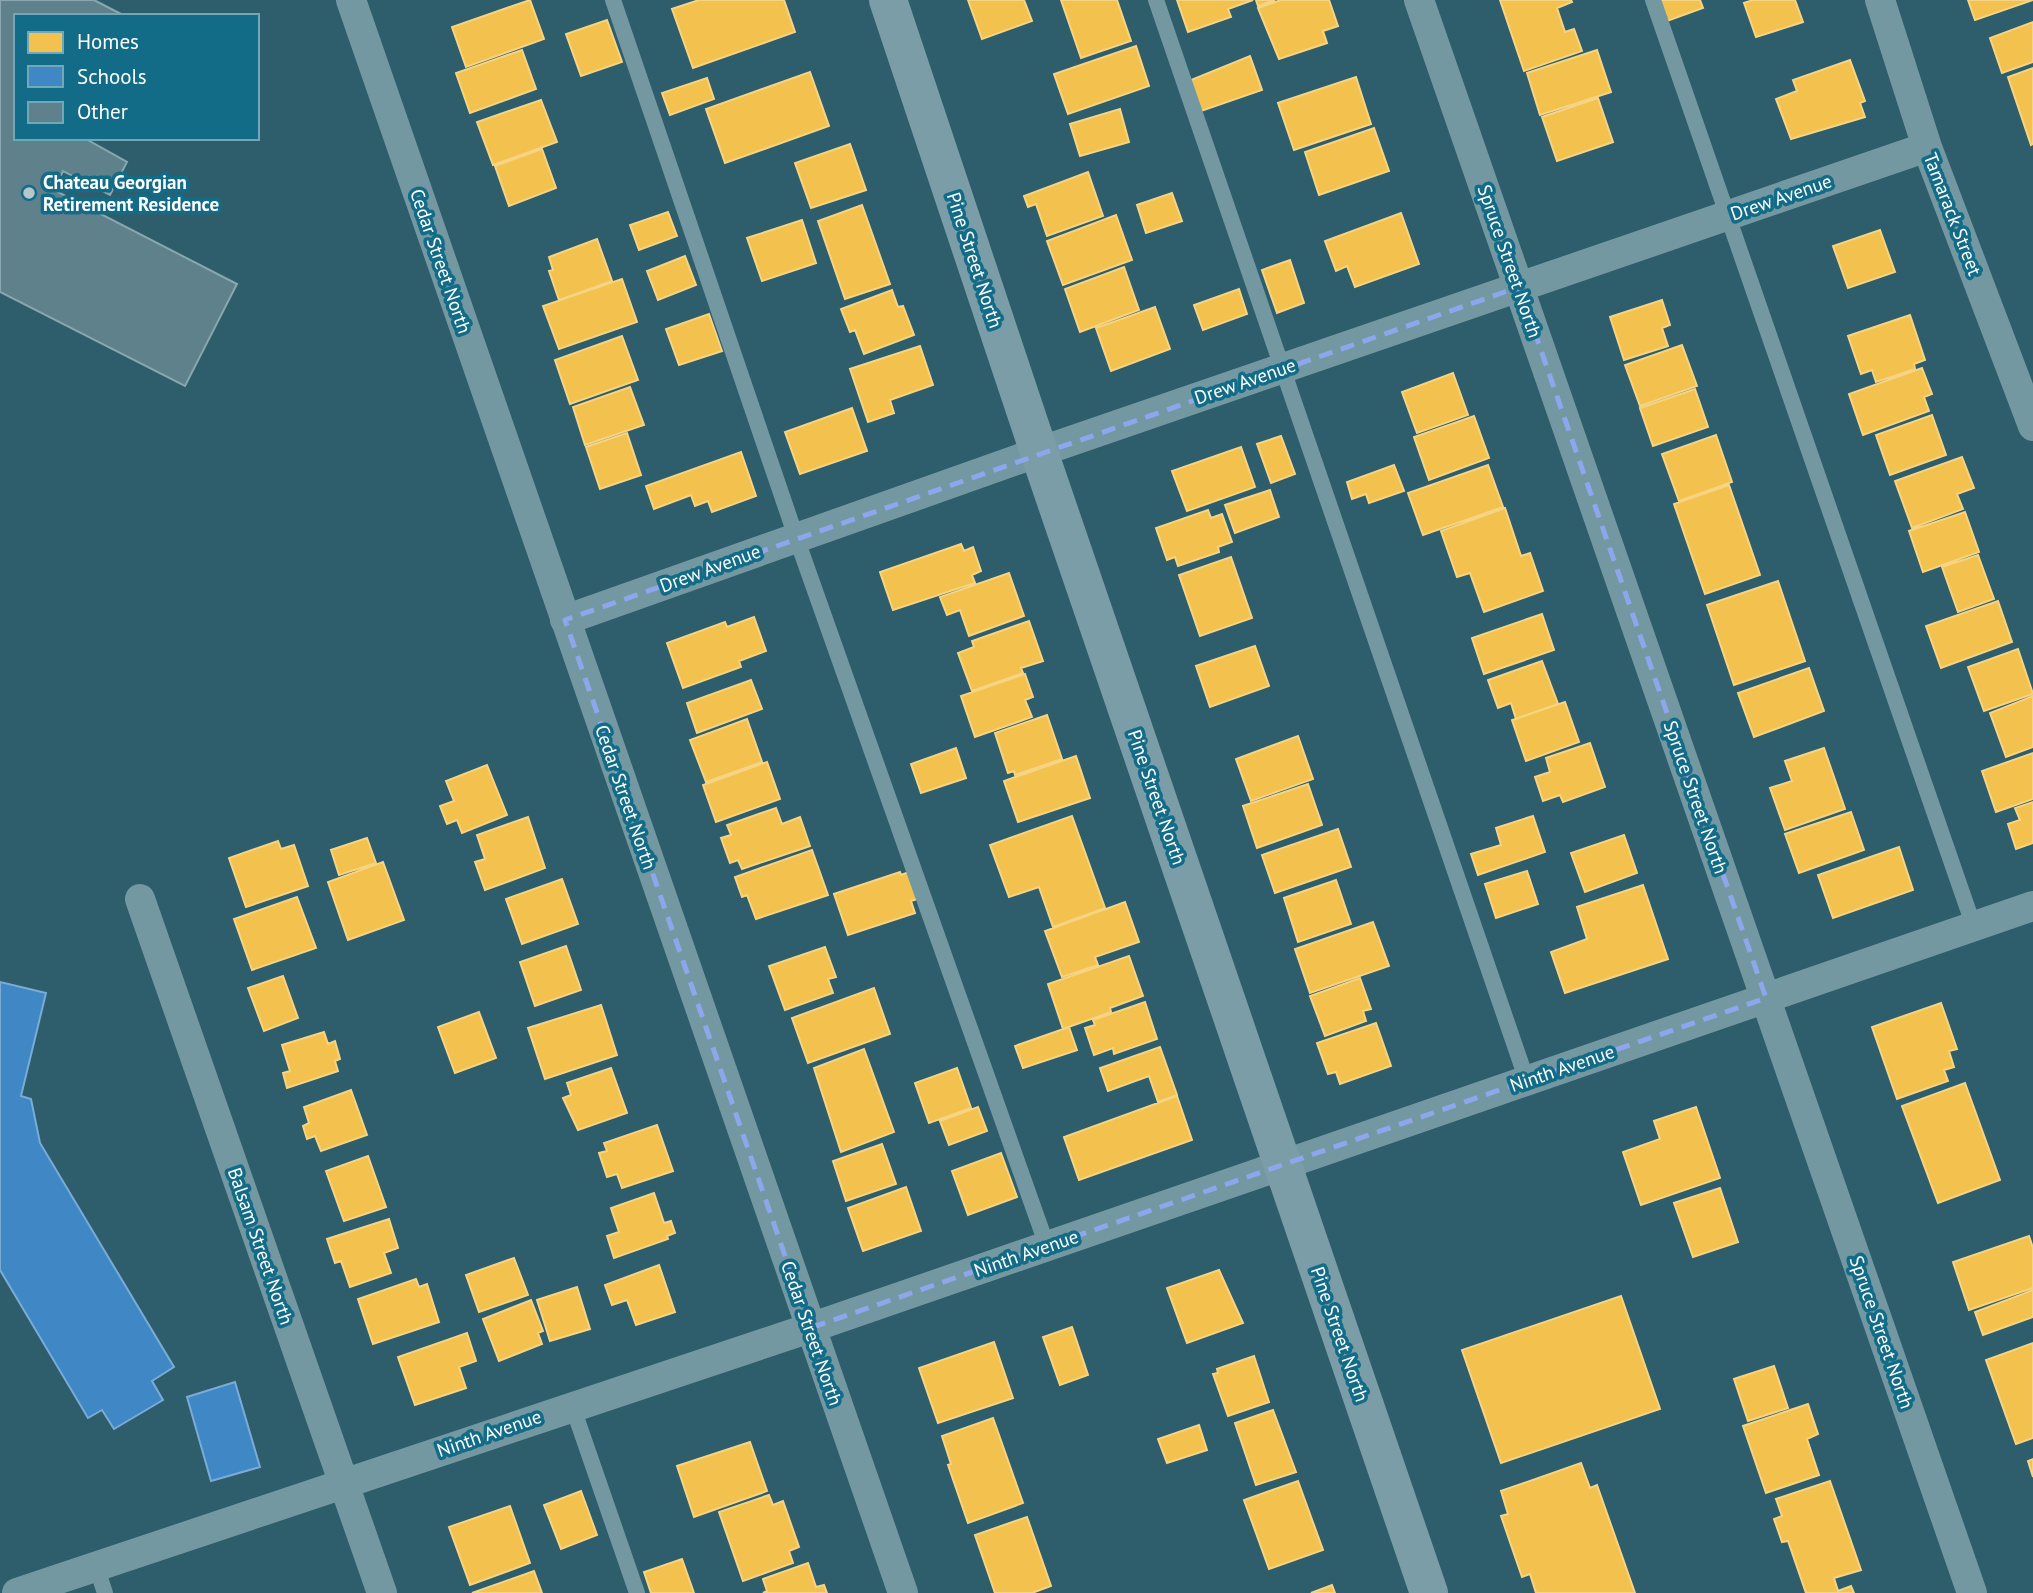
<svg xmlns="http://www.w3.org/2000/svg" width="2033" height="1593" viewBox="0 0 2033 1593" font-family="'PT Sans',sans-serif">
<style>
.homes{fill:#f2c14e;stroke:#f6d483;stroke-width:2}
.schools{fill:#3f88c5;stroke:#79acd6;stroke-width:2}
.building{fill:#5e818b;stroke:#88a7b0;stroke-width:2}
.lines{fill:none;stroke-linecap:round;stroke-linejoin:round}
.lane{stroke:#7498a2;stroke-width:16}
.street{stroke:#7498a2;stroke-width:30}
.secondary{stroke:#7b9da7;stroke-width:38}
.marked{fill:none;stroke:#8ea6ec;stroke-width:5;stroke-dasharray:14 9;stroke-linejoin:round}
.poi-dot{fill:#b6c7cc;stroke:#136c87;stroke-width:2.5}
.labels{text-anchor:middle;stroke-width:7;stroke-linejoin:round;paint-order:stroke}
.poi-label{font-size:19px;font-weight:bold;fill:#fff;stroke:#136c87;text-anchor:start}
.street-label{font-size:19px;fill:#fff;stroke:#136c87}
</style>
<rect width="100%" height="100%" fill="#2e5e6c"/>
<path class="homes" d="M530,0L544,39L466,67L452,27Z
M699,0H784L795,32L693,68L672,9Z
M968,0H1024L1032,21L982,39Z
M1061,0H1117L1131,41L1081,58Z
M1177,0H1253L1228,9L1231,17L1188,32Z
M1256,0H1275L1258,6Z
M1281,0H1329L1338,26L1323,31L1327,43L1279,59L1258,8Z
M1500,0H1571L1572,2L1557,8L1565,32L1574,29L1582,51L1524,71Z
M1660,0H1700L1703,8L1667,21Z
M1753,0H1795L1803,22L1756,37L1744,3Z
M1968,0H2033L1975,20Z
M607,20L622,62L581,76L566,34Z
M2033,22V62L2002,73L1990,38Z
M1136,46L1149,86L1068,114L1054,74Z
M522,50L536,89L470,113L456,73Z
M1597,50L1611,92L1540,115L1527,73Z
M1250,56L1262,90L1201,111L1191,80Z
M1850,60L1865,101L1860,103L1865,117L1791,139L1776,99L1797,91L1793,80Z
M2033,68V144L2031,145L2008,77Z
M810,72L829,126L725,163L706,109Z
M1356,77L1371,124L1294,150L1278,103Z
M707,78L714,99L670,115L662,93Z
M1598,98L1613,142L1557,161L1542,117Z
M541,100L557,142L493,165L477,122Z
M1120,109L1129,142L1080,156L1070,124Z
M1374,128L1389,171L1319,195L1305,152Z
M850,144L866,190L811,208L795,163Z
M542,149L556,188L509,206L495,166Z
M1088,172L1103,216L1047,236L1036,204L1028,207L1024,196Z
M1172,193L1182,221L1146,233L1137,205Z
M862,205L890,284L845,299L818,221Z
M668,212L677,236L639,250L630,225Z
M1401,213L1419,264L1355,287L1347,266L1336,271L1325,241Z
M1116,215L1132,260L1063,285L1047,241Z
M802,220L816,263L762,281L747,238Z
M1880,230L1895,272L1848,288L1833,246Z
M597,239L612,281L559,300L549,271L553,270L549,257Z
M685,256L696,285L658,300L647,271Z
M1290,260L1304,303L1277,313L1262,270Z
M1124,267L1139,310L1080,332L1065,289Z
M622,279L637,322L559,349L543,306Z
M1239,289L1247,314L1203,330L1194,305Z
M892,290L898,307L903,306L914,335L864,354L855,330L850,332L841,309Z
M1662,300L1670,325L1662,328L1668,346L1624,360L1610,317Z
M1155,307L1170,349L1111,371L1096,328Z
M709,314L722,351L679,365L666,329Z
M1910,315L1925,360L1914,364L1915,369L1876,382L1872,370L1861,374L1848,336Z
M622,336L638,380L570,404L555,360Z
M1682,345L1697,386L1640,406L1625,365Z
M920,346L933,385L890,400L894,413L868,422L850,369Z
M1922,368L1932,394L1924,397L1929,411L1863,435L1849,394Z
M1453,373L1468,415L1417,433L1402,392Z
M630,387L644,425L585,445L573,407Z
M1695,389L1708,427L1653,446L1640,408Z
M852,408L867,451L800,474L785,432Z
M1932,415L1946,455L1890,475L1876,435Z
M1474,416L1489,458L1429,480L1414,437Z
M627,433L641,475L600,489L586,447Z
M1716,435L1732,482L1679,501L1662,454Z
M1281,436L1295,474L1271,483L1257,444Z
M1241,447L1255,487L1187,511L1172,471Z
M741,452L756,496L712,512L708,501L695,506L691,495L654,509L646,486Z
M1962,457L1974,488L1957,494L1963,509L1912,528L1895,481Z
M1394,465L1404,491L1369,503L1366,494L1352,499L1347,482Z
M1488,465L1503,507L1423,535L1408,493Z
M1729,485L1760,575L1705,594L1674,504Z
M1270,490L1279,517L1235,533L1225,505Z
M1505,508L1521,556L1530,553L1543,591L1484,612L1470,573L1457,577L1441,531Z
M1208,510L1211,518L1222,514L1232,542L1218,547L1219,552L1178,566L1175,557L1167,560L1156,528Z
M1965,512L1979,552L1923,572L1909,531Z
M961,544L964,551L973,547L981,571L972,575L975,583L893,610L880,572Z
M1978,555L1994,599L1958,612L1942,567Z
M1231,557L1252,618L1200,636L1179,575Z
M1009,573L1024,616L969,636L960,610L947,615L940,597Z
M1778,581L1805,661L1734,685L1707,605Z
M1998,601L2012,642L1941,668L1926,626Z
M1542,614L1554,650L1484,674L1472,638Z
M754,617L766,651L739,661L741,667L683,688L667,643L725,622L727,627Z
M1029,621L1043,661L1021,668L1023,673L972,691L958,653L974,647L972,641Z
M1255,646L1269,686L1210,707L1196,666Z
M2018,649L2033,694L1984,711L1968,667Z
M1542,661L1558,704L1516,719L1511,703L1498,708L1488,680Z
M1809,668L1824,711L1754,737L1738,693Z
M1025,674L1033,697L1025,700L1032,717L975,737L961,696Z
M751,680L762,709L697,733L687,703Z
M2033,696V747L2006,757L1990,713Z
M1565,702L1579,742L1526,761L1512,720Z
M1047,715L1062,759L1015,775L1014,771L1008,773L995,733Z
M747,719L762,762L706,782L690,740Z
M1298,736L1313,779L1251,801L1236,759Z
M1590,743L1605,787L1563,802L1560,795L1543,801L1535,777L1550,772L1546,758Z
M956,748L966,778L921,793L911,764Z
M1824,748L1845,809L1785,830L1770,788L1792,781L1785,761Z
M2033,753V799L1996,812L1982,771Z
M1076,756L1090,798L1018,822L1004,781Z
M767,762L780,799L716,822L703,785Z
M487,765L507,815L462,833L457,820L447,824L440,806L454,801L446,781Z
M1308,784L1322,825L1257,848L1243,806Z
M2033,802V843L2016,849L2008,824L2020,820L2015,808Z
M776,808L782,824L800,817L810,846L742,869L738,860L730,863L721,838L731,835L727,825Z
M1851,812L1864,850L1799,873L1785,834Z
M1072,816L1105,908L1053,927L1039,887L1009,897L990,845Z
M1533,816L1545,852L1478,875L1471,854L1501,845L1496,828Z
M528,817L545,868L485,890L475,862L485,859L477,835Z
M1338,829L1351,867L1275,893L1262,855Z
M1624,835L1637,873L1585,892L1571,853Z
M367,838L376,863L339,875L331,850Z
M278,841L281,849L294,845L308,886L246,907L229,858Z
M1899,847L1913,890L1833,918L1818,875Z
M812,850L828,895L756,919L747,895L742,897L735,877Z
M383,862L404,920L348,940L328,882Z
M1527,871L1538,904L1496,918L1485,884Z
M900,872L901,875L909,872L917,899L911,901L915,913L848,935L834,894Z
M562,879L578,924L522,944L506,899Z
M1336,880L1351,924L1298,942L1284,898Z
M1643,885L1668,959L1565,993L1551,952L1587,939L1577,907Z
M297,897L316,948L252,970L234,919Z
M1125,902L1139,942L1095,957L1098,965L1062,977L1045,931Z
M1373,922L1389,966L1310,993L1295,949Z
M566,946L581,990L535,1006L520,962Z
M825,947L836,977L828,979L833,993L785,1010L769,966Z
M1129,956L1143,996L1110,1008L1111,1012L1063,1029L1048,984Z
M283,976L298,1018L264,1031L248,988Z
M1360,978L1371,1009L1363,1011L1366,1021L1325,1036L1310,996Z
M874,988L890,1034L808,1063L792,1018Z
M1145,1002L1157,1039L1114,1054L1113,1048L1094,1055L1085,1028L1095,1025L1093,1020Z
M1941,1003L1957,1049L1949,1051L1954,1067L1944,1070L1948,1081L1897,1099L1872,1027Z
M601,1005L617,1055L545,1079L528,1028Z
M479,1012L496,1058L455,1073L438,1027Z
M1376,1023L1391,1066L1340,1084L1336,1072L1328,1074L1317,1043Z
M1069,1027L1077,1050L1023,1068L1015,1046Z
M324,1032L328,1044L335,1041L340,1059L335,1061L338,1071L287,1088L283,1073L290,1071L282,1045Z
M1160,1047L1177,1095L1158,1102L1149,1076L1108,1091L1100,1068Z
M864,1049L894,1132L841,1152L814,1068Z
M611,1068L627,1113L578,1130L563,1098L571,1095L567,1083Z
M957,1068L971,1108L929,1123L915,1083Z
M1965,1083L2000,1180L1938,1203L1902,1106Z
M351,1090L367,1135L321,1151L315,1136L307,1139L303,1126L309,1123L304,1107Z
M1177,1096L1192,1140L1079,1180L1064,1137Z
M978,1107L987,1131L949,1145L940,1121Z
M1696,1107L1720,1178L1641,1205L1623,1152L1660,1139L1654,1121Z
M657,1125L673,1171L622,1188L617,1174L607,1177L599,1153L607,1151L604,1143Z
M882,1144L896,1184L846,1201L833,1161Z
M1001,1153L1017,1197L968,1215L952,1171Z
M368,1156L386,1207L344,1221L326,1171Z
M906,1187L921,1231L863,1251L848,1208Z
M1720,1188L1738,1242L1693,1257L1674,1203Z
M654,1193L664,1223L671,1221L675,1233L667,1236L668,1239L614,1258L607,1236L619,1232L611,1208Z
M389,1219L398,1248L384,1253L391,1273L350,1287L341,1261L335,1263L327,1239Z
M2029,1236L2033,1248V1288L1969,1310L1953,1262Z
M514,1258L528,1295L479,1312L466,1275Z
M659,1265L675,1312L636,1325L627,1300L612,1305L605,1285Z
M1219,1270L1243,1323L1187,1343L1167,1288Z
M416,1279L419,1287L427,1284L439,1322L373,1344L358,1299Z
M577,1287L590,1329L550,1341L537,1300Z
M2033,1290V1317L1983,1335L1975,1312Z
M1621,1296L1660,1409L1501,1463L1462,1350Z
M531,1300L543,1331L538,1333L542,1344L499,1361L483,1319Z
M1072,1327L1088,1375L1060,1385L1043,1337Z
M467,1333L476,1361L459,1367L466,1388L415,1405L398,1357Z
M994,1342L1013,1398L938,1423L919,1368Z
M2033,1343V1438L2016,1444L1986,1360Z
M1254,1356L1269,1402L1228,1416L1213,1374L1218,1373L1217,1369Z
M1774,1366L1788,1408L1748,1421L1734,1379Z
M1808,1404L1818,1434L1807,1439L1819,1475L1766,1493L1743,1426Z
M1273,1410L1296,1472L1256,1485L1235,1423Z
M993,1418L1023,1503L968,1523L948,1465L951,1464L942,1436Z
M1199,1425L1207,1450L1167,1463L1158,1439Z
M750,1442L767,1491L694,1517L677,1466Z
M2033,1459V1477L2028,1461Z
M1581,1463L1590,1488L1597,1485L1635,1593H1536L1530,1574L1522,1577L1501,1516L1508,1514L1501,1491Z
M1298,1481L1323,1550L1269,1569L1244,1500Z
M1830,1481L1861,1570L1834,1578L1838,1591L1851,1586L1854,1593H1806L1788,1541L1782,1542L1774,1519L1782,1516L1776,1499Z
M581,1491L597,1535L561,1549L544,1505Z
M769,1495L773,1505L783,1501L799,1547L789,1551L793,1563L743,1581L719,1512Z
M510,1506L530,1563L470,1585L449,1527Z
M1027,1517L1051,1586L1032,1593H995L975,1535Z
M682,1559L694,1593H651L644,1572Z
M808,1563L816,1587L824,1585L827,1593H763L767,1591L763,1579Z
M534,1571L542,1593H472Z
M1332,1585L1335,1593H1311Z"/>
<path class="schools" d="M0,982L46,993L21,1096L31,1099L40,1143L174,1367L152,1381L163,1400L114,1429L102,1410L88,1418L0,1270Z
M235,1382L260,1467L211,1481L187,1397Z"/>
<path class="building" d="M0,0H94L125,16H16V138H84L127,162L110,195L63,171L54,190L237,284L185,386L0,292Z"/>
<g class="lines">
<path class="lane" d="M613,0L796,537L1047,1246
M1156,0L1527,1081
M1653,0L1974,927
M572,1405L637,1593
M96,1566L105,1593"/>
<path class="street" d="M351,0L903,1593
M1419,0L1972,1593
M1880,0L1927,147L2033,426
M565,620L1039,452L1927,147
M140,899L382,1593
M17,1593L810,1328L2033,906"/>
<path class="secondary" d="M888,0L1039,452L1429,1593"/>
</g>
<path class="marked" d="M1519,287L1766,998L810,1328L565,620Z"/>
<circle class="poi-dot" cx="29" cy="193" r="7"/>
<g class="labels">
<g class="poi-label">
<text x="43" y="189">Chateau Georgian<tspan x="43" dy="22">Retirement Residence</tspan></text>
</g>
<g class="street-label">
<text transform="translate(1781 197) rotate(-19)" y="7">Drew Avenue</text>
<text transform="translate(1953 214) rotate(69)" y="7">Tamarack Street</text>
<text transform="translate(975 260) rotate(72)" y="7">Pine Street North</text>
<text transform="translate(441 261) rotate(71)" y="7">Cedar Street North</text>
<text transform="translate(1510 261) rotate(71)" y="7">Spruce Street North</text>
<text transform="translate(1245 381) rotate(-19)" y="7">Drew Avenue</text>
<text transform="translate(710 568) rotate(-20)" y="7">Drew Avenue</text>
<text transform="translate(626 797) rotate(71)" y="7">Cedar Street North</text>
<text transform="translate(1157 797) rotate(71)" y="7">Pine Street North</text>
<text transform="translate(1696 797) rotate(71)" y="7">Spruce Street North</text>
<text transform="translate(1562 1068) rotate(-19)" y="7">Ninth Avenue</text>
<text transform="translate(261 1246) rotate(71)" y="7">Balsam Street North</text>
<text transform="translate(1026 1253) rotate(-19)" y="7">Ninth Avenue</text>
<text transform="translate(1882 1332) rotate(71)" y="7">Spruce Street North</text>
<text transform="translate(812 1333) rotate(71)" y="7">Cedar Street North</text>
<text transform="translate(1340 1334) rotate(71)" y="7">Pine Street North</text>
<text transform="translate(489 1433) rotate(-19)" y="7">Ninth Avenue</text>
</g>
</g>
<rect x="14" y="14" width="245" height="126" fill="#136c87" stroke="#71a7b7" stroke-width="2"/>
<rect x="28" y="32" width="35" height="21" fill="#f2c14e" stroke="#71a7b7" stroke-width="2"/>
<text x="77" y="49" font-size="21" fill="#ffffff">Homes</text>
<rect x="28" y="66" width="35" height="21" fill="#3f88c5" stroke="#71a7b7" stroke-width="2"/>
<text x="77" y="84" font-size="21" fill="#ffffff">Schools</text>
<rect x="28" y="102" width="35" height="21" fill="#5e818b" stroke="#71a7b7" stroke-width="2"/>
<text x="77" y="119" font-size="21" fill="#ffffff">Other</text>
</svg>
